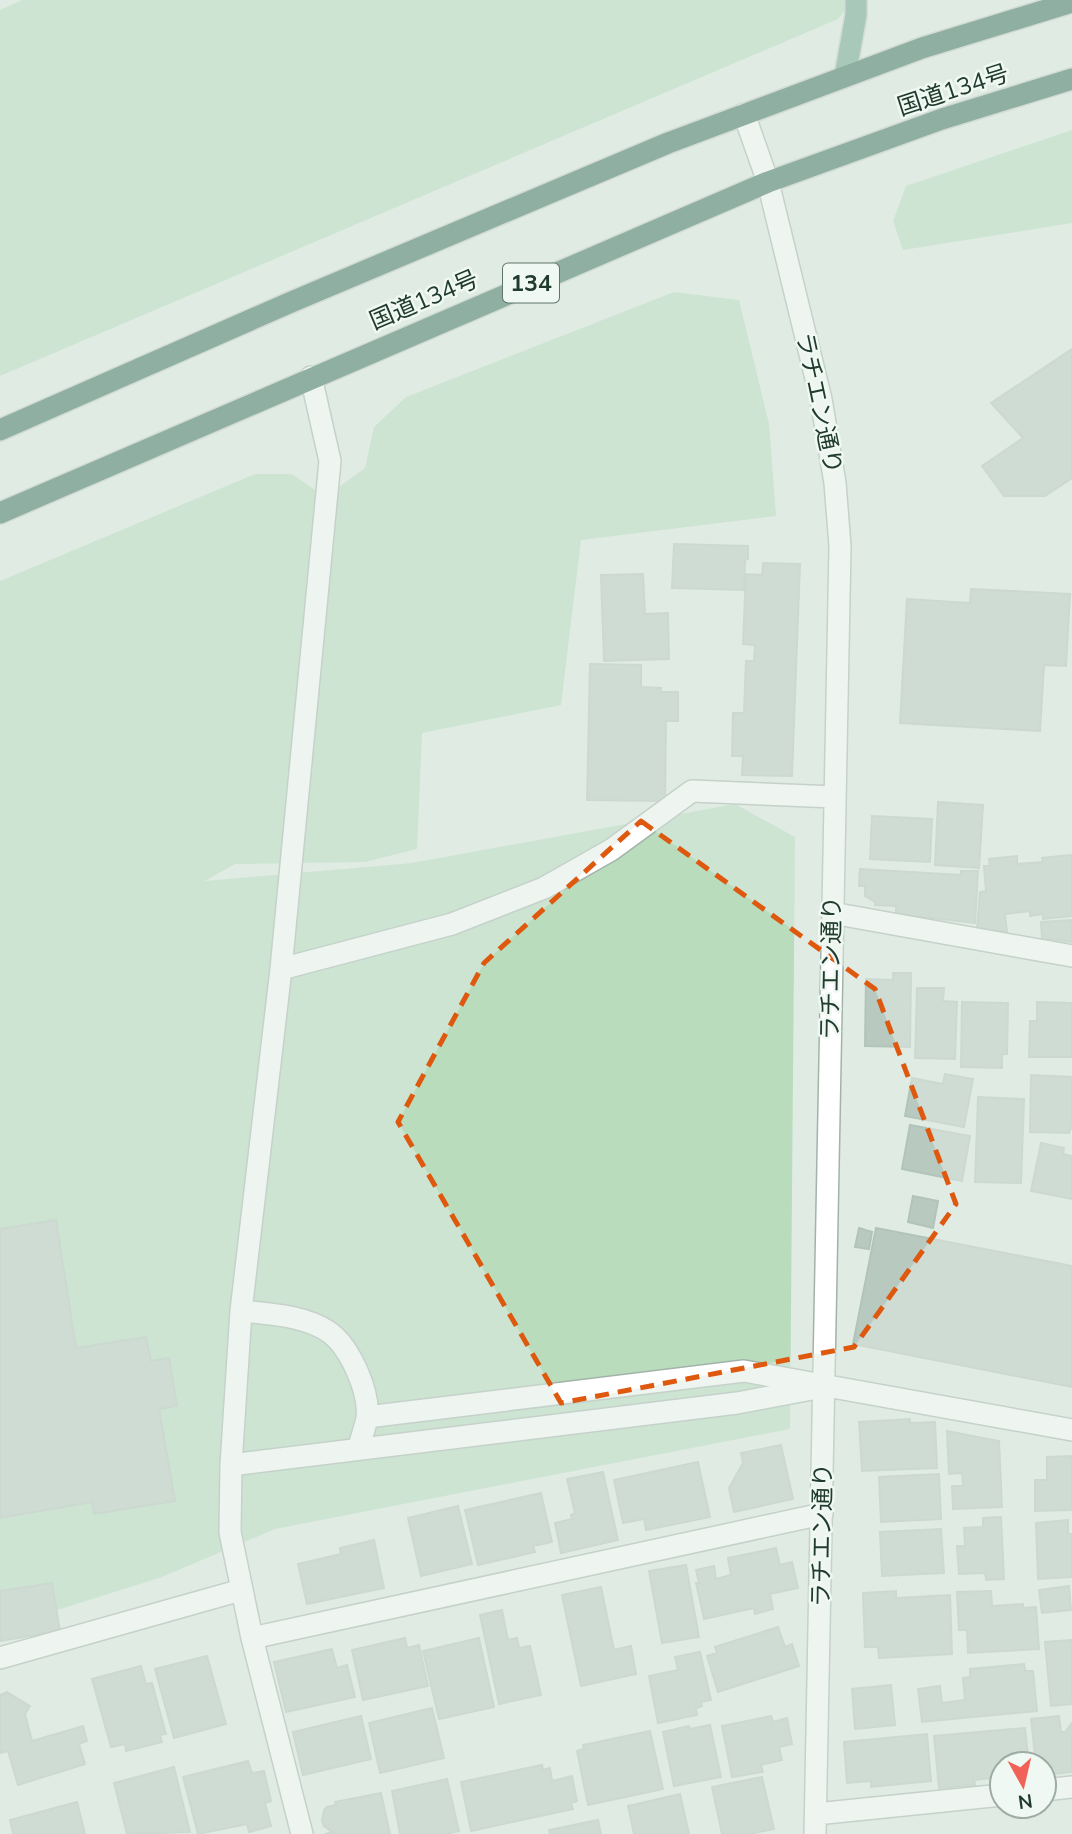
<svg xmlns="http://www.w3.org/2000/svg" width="1072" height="1834" viewBox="0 0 1072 1834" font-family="Mulish,'Noto Sans JP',sans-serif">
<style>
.green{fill:#b8dcbc}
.building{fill:#b8c9bf;stroke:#b2c4ba;stroke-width:2}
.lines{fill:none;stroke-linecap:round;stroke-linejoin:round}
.minor-casing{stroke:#a3b3aa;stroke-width:24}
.major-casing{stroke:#c1c8c5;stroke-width:24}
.highway-casing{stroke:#c1c8c5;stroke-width:24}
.minor{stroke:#fff;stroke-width:21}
.major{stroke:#64a186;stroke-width:21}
.highway{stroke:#2c6750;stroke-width:21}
.marked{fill:none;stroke:#de580e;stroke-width:5;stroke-dasharray:14 9;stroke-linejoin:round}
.labels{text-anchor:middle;stroke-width:5;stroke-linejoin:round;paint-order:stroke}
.shield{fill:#f0f8f3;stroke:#5f746a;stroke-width:2}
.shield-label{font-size:23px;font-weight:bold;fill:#213b2f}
.street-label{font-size:24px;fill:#213b2f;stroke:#f0f8f3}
</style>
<rect width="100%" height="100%" fill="#e0ebe4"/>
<path class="green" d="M22,0H853L838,19L0,376V10Z
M1072,130V223L903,250L893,221L906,186Z
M674,292L739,300L769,424L776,516L581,540L561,705L422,733L417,849L365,862L235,864L205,881L412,863L735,804L795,837L790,1429L275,1529L162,1577L0,1628V581L255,474H292L325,497L365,468L374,427L406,397Z"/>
<path class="building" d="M1072,349V478L1045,496H1004L982,466L1023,438L991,403Z
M674,544L748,546V559L745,560L744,590L672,588Z
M763,563L800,564L792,776L742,775L743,756H732L733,713H744L746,661H754L755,645L743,644L746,574L762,575Z
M643,574L645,614L668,613L669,659L604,661L601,575Z
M971,589L1070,594L1066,666L1044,665L1040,731L900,723L907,599L970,603Z
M590,664L641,665V687L661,688L660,692H678V721H666L665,801L587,800Z
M938,802L983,805L979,868L935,865Z
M872,816L932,819L930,862L870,859Z
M1072,855V916L1043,919V914L1030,916V911L1005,914L1007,932L977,928L980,892L986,891L984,866H990L989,859L1017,856V864L1043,862L1042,858Z
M860,869L961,875V871H978L975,923L896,914V906L875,905V902L865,896V886H859Z
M1072,920V942L1042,938L1041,922Z
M893,973H911L910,1047L865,1046L866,979L893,980Z
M917,988H944L943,1001L957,1002L955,1059L915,1058Z
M962,1002L1008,1003L1007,1054H1002V1068L961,1067Z
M1037,1002L1072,1003V1057H1029L1030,1021H1037Z
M945,1074L973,1079L964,1127L905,1116L912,1078L943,1084Z
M1031,1075L1072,1077V1126L1069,1133L1030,1132Z
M978,1097L1024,1099L1021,1183L975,1182Z
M910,1125L970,1136L962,1181L902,1169Z
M1041,1143L1064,1148L1063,1154L1072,1156V1199L1031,1191Z
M913,1196L938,1201L933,1228L908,1222Z
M56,1220L76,1348L146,1337L151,1361L169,1358L177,1406L159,1409L175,1501L94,1514L92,1502L0,1518V1229Z
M859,1228L872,1232L869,1249L855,1247Z
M876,1228L1072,1266V1387L853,1344Z
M910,1419V1423L935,1422L937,1468L862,1471L859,1422Z
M947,1431L999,1441L1002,1507L953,1509L952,1486H963L962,1473L949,1474Z
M781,1445L793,1499L734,1512L729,1488L743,1463L741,1453Z
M1072,1456V1510L1035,1511V1480H1047V1457Z
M698,1462L710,1517L646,1530L644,1519L623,1523L614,1480Z
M603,1472L618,1540L561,1553L555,1523L572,1519L571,1515L575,1513L567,1479Z
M939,1474L941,1519L881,1522L879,1477Z
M541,1493L552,1542L533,1546L535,1552L478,1565L465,1510Z
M458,1506L472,1564L421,1576L408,1518Z
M1001,1517L1004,1579L986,1580L985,1573L959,1574L957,1546H965L964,1528L983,1527V1518Z
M1068,1520V1534H1072V1577L1038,1579L1036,1523Z
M941,1529L944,1573L882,1576L880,1532Z
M374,1540L384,1588L307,1604L298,1564L341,1554L340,1548Z
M776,1548L780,1565L792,1562L798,1588L770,1594L773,1609L755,1614L754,1608L704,1619L696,1583H699L696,1570L714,1566L716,1579L731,1575L728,1558Z
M686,1565L699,1637L662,1643L649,1571Z
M52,1583L60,1631L0,1641V1591Z
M1069,1586L1071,1610L1042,1613L1039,1590Z
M601,1587L614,1650L631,1646L636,1674L581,1686L562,1595Z
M896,1591V1598L950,1595L952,1654L879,1658L878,1647H865L863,1593Z
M991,1591L992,1606L1023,1604V1608L1036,1607L1039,1649L968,1653L967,1630H959L957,1592Z
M502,1610L508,1640L517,1638L519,1648L530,1646L541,1695L499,1704L480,1615Z
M778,1627L785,1647L792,1644L799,1666L718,1692L707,1656L717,1653L715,1647Z
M405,1638L407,1648L419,1645L428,1686L363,1700L352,1650Z
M479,1638L494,1707L439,1719L423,1651Z
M1072,1640V1704L1051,1706L1045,1642Z
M332,1649L337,1668L347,1665L355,1697L286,1712L274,1662Z
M700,1652L711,1700L701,1702L702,1706L696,1708L697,1715L658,1723L649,1676L678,1670L675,1657Z
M207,1656L226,1724L174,1738L155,1669Z
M1024,1664L1025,1671H1033L1037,1711L922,1722L918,1689L940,1686L942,1703L965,1700L963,1678L970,1677V1669Z
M141,1666L146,1684L152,1683L166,1734L160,1735L162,1742L126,1751L125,1744L111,1747L92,1679Z
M891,1685L895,1725L855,1729L852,1689Z
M7,1692L30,1706L25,1714L32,1741L83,1726L87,1741L79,1744L85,1764L18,1785L8,1751L0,1753V1695Z
M432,1708L444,1758L380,1773L369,1723Z
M361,1716L371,1759L303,1775L293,1732Z
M771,1716L773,1722L787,1718L792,1744L779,1747L782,1760L761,1765L763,1772L732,1777L722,1726Z
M1059,1716L1061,1732H1065L1072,1723V1772L1044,1775V1764H1036L1031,1719Z
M710,1725L721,1777L674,1786L663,1732L689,1726L690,1729Z
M1025,1728L1029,1764H1002V1777L974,1780L975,1785L939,1788L934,1736Z
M650,1731L663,1789L588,1805L577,1751L584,1749L583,1745Z
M927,1734L931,1781L871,1787V1781L847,1783L844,1742Z
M248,1761L252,1773L264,1771L271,1801L265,1803L271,1826L249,1832L247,1824L198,1834L183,1777Z
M542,1765L543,1770L550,1768L552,1781L572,1776L577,1801L571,1803L573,1809L471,1831L461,1782Z
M174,1767L190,1832L127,1834L114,1783Z
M762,1777L774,1829L749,1834H722L712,1787Z
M447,1779L459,1831L446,1834H400L392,1791Z
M381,1793L390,1834H325L332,1832L324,1826L322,1821L324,1810L327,1807L336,1805L335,1802Z
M680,1794L689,1834H634L628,1806Z
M77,1802L85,1834H13L10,1820Z
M598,1820L601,1834H550L549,1830Z"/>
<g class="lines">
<defs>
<path id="minor" d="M744,114L768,182L821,399L835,483L840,546L815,1834
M832,913L1072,956
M281,969L452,924L544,888L611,850L692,791L835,797
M241,1311C269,1314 304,1315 329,1332C350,1347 370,1392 367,1418C365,1428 361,1439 358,1449
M367,1417L744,1371L1072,1430
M231,1465L737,1403L812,1389
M252,1638L822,1514
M0,1658L241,1590
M1044,1790L1072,1787
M816,1814L1002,1795
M302,1834L252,1638L230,1532L231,1465L241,1311L281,969L330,461L311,377"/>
<path id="major" d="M845,76L856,15V0"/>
<path id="highway" d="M0,430L289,303L668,143L922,48L1072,2
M0,513L768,182L942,119L1072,79"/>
</defs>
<use href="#minor" class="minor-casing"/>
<use href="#major" class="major-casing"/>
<use href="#highway" class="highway-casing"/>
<use href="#minor" class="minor"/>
<use href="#major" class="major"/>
<use href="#highway" class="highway"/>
</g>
<path d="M0 0H1072V1834H0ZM641,821L875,989L956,1204L854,1347L561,1403L398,1122L484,963Z" fill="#e0ebe4" fill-opacity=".55" fill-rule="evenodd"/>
<path class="marked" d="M641,821L875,989L956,1204L854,1347L561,1403L398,1122L484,963Z"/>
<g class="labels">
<rect class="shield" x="503" y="263.5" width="56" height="39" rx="5"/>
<g class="shield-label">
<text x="531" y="291">134</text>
</g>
<g class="street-label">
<text transform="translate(953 90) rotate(-18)" y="8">国道134号</text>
<text transform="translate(424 300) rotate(-23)" y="8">国道134号</text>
<text transform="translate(819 403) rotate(78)" y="8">ラチエン通り</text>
<text transform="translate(831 968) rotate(-89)" y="8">ラチエン通り</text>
<text transform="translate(822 1535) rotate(-89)" y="8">ラチエン通り</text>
</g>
</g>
<g transform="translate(1023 1785) rotate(172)"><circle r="33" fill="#f0f8f3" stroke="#9daca5" stroke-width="2"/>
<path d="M0-5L12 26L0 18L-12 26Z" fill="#f26157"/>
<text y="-10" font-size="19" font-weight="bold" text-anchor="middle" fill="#213b2f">N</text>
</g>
</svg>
